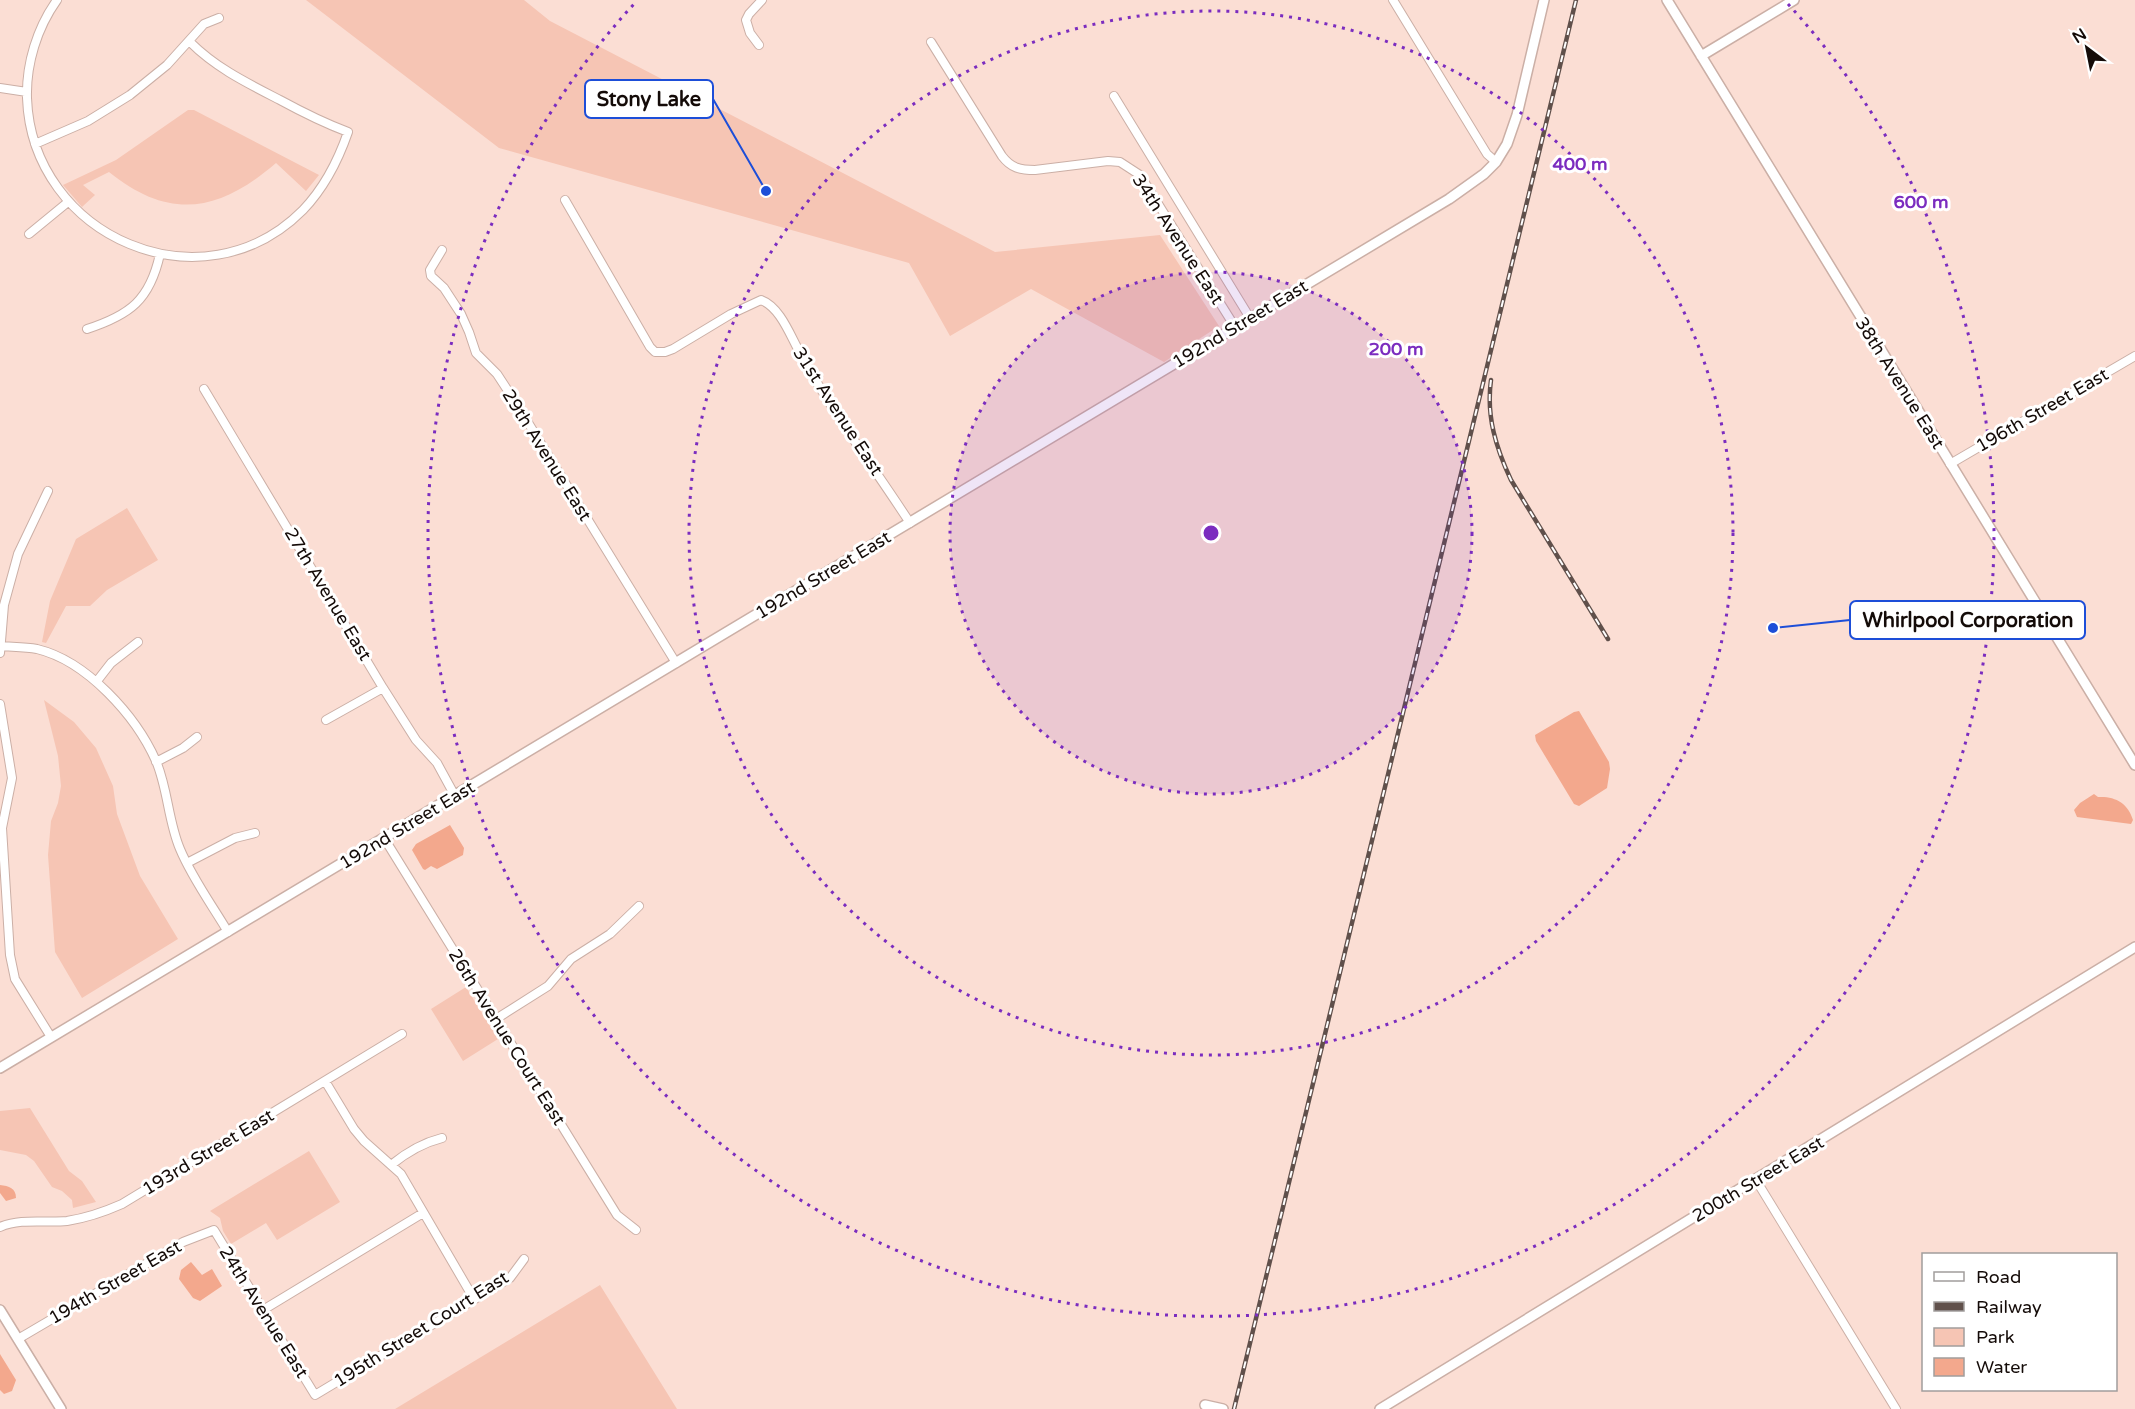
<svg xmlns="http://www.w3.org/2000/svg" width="2135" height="1409" viewBox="0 0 2135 1409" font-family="'Varela Round',sans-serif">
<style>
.green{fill:#f6c5b4}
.water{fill:#f3a88d}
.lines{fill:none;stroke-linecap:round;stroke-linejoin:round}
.minor-casing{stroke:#cbafa6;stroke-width:10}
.tertiary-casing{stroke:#cbafa6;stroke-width:12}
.minor{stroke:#fff;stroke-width:8}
.tertiary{stroke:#fff;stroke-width:9}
.rail-casing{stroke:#60504b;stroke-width:4.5}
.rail{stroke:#fff;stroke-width:2;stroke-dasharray:7;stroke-linecap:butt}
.ring{fill:none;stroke:#7b2cbf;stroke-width:3;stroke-dasharray:3 6}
.labels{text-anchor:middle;stroke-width:6;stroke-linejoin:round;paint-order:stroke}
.street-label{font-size:18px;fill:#140b08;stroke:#fff}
.centre{fill:#7b2cbf;stroke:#fff;stroke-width:3}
.ring-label{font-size:18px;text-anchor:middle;font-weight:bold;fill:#7b2cbf;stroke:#fff;stroke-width:6;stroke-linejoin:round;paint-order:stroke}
.leader{fill:none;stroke:#1d4ed8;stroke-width:2}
.callout-dot{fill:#1d4ed8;stroke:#fff;stroke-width:2}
.callout{fill:#fff;stroke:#1d4ed8;stroke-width:2}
.callout-label{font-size:20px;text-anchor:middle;font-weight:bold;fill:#140b08}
</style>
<rect width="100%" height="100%" fill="#fbded4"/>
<path class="green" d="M306,0H524L550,21L995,252L1160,235L1219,326L1164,362L1031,289L950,336L909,263L499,148Z
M188,110H194L319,175L306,191L276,163C219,212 170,221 109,172L83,185L95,195L82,207L63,185L116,160Z
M127,508L158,560L107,590L90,606H66L46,643L42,642L50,601L76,539Z
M44,700L74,722L96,748L113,786L117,814L140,876L178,939L82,998L55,952L48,855L51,821L58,803L61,786L58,756Z
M466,987L498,1039L463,1061L431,1009Z
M30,1108L69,1171L82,1181L96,1202L73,1208L72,1200L62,1191L52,1187L34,1161L26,1155L0,1150V1111Z
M309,1151L340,1202L277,1240L266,1223L231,1244L223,1231L220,1218L210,1211Z
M600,1285L677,1409H395Z"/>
<path class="water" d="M1579,711L1609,762L1610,769L1607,788L1579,806L1574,804L1536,741L1535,735L1574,712Z
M2094,794L2098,797C2115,796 2128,803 2133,820L2131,824L2077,817L2074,810L2080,803Z
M450,825L464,848L463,855L437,869L431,866L425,870L423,869L412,850L416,844Z
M0,1185C9,1186 16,1188 16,1198L6,1201L0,1193Z
M191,1262L202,1275L212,1269L222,1286L200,1301L193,1298L179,1279L181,1270Z
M0,1354L16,1380L12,1391L4,1394L0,1390Z"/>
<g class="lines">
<defs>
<path id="minor" d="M57,0C37,28 26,64 27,98C32,237 203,311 303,210C325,187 338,161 348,132C324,123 302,112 280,100C247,83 216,68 190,42
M1393,0L1487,154L1496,162
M931,42L1002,156C1011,168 1020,170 1035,170L1108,161L1120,162L1140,175L1235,327
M759,45L750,33L746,20L749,14L762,0
M0,88L27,92
M1114,96L1250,318
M35,144L88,121L130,95L167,65L204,24L219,18
M565,200L650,347L655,352H665L673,349L731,314L761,300C780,307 790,335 799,351C831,411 873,466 910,523
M29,234L68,202
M442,250L430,270L431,276L444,288L461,314L469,332L476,353L497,374L516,403L676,663
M87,329C130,315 150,300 160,254
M204,389L383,688L416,740L437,763L455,796
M1950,464L2135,356
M0,646C12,647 25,647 37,649C87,661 136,716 156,761C168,789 168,821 180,849C192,878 212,905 228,932
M0,653L4,605L18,554L48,491
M97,681L111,663L138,642
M0,704L12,778L2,828L10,955L15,979L51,1037
M326,720L383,688
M156,762L183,748L197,737
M384,838L617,1215L636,1230
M187,863L235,838L255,833
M496,1019L548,986L571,959L610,934L639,906
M325,1081L354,1129L364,1141L401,1174L474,1299
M391,1165C407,1152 422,1143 442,1138
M1756,1180L1896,1409
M0,1227C21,1218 44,1223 67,1221C86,1218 104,1212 122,1204L402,1034
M263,1310L423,1213
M18,1339L183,1242L214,1230L315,1395L510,1278L524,1259"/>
<path id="tertiary" d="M1667,0L2135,765
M1701,56L1794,0
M0,1068L1449,199L1484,174L1496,162L1507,144L1517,115L1544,0
M0,1310L61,1409
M1205,1405L1223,1409
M1380,1409L2135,947"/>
</defs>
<use href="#minor" class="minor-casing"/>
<use href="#tertiary" class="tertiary-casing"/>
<use href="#minor" class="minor"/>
<use href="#tertiary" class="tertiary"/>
<defs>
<path id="rail" d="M1491,380C1486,416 1496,448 1511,480L1608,639
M1234,1409L1576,0"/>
</defs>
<use href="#rail" class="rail-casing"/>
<use href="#rail" class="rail"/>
</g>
<circle cx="1211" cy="533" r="261" fill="#7b2cbf" fill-opacity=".12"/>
<g class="ring">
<circle cx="1211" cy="533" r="261"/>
<circle cx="1211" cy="533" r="522"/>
<path d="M1788 4A783 783 0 1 1 634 4"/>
</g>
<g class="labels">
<g class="street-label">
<text transform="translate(1178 239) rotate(57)" y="6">34th Avenue East</text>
<text transform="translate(1240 324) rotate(-31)" y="6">192nd Street East</text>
<text transform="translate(1900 383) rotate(58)" y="6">38th Avenue East</text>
<text transform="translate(2042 410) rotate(-30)" y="6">196th Street East</text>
<text transform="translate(838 411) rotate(57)" y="6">31st Avenue East</text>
<text transform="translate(547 455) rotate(58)" y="6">29th Avenue East</text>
<text transform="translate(823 575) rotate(-31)" y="6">192nd Street East</text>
<text transform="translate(328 594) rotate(59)" y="6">27th Avenue East</text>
<text transform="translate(407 825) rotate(-31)" y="6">192nd Street East</text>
<text transform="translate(507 1037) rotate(58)" y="6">26th Avenue Court East</text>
<text transform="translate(208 1152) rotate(-31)" y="6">193rd Street East</text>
<text transform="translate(1758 1179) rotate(-31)" y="6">200th Street East</text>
<text transform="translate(115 1282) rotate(-30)" y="6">194th Street East</text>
<text transform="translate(264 1312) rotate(58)" y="6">24th Avenue East</text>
<text transform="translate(421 1329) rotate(-32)" y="6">195th Street Court East</text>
</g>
</g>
<circle cx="1211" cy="533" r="9" class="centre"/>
<g class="ring-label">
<text x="1580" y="170">400 m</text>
<text x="1921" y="208">600 m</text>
<text x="1396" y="355">200 m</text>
</g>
<path class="leader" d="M766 191L713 99M1773 628L1850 620"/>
<g class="callout-dot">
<circle cx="766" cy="191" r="6"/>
<circle cx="1773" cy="628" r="6"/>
</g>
<g class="callout">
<rect x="585" y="80" width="128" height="38" rx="6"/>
<rect x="1850" y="601" width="235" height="38" rx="6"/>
</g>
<g class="callout-label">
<text x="649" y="106">Stony Lake</text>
<text x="1968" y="627">Whirlpool Corporation</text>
</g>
<rect x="1922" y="1253" width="195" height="138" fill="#ffffff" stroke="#a19d9c" stroke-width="1.5"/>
<rect x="1934" y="1272" width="30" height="9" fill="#ffffff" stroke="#a19d9c" stroke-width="1.5"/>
<text x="1976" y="1283" font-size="18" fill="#140b08">Road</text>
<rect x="1934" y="1302" width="30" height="9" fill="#60504b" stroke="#a19d9c" stroke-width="1.5"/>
<text x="1976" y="1313" font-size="18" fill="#140b08">Railway</text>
<rect x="1934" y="1328" width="30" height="18" fill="#f6c5b4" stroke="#a19d9c" stroke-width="1.5"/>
<text x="1976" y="1343" font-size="18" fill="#140b08">Park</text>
<rect x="1934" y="1358" width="30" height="18" fill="#f3a88d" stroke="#a19d9c" stroke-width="1.5"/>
<text x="1976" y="1373" font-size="18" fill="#140b08">Water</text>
<g transform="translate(2087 48) rotate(328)" stroke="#ffffff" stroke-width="4.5" paint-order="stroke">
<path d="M0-4.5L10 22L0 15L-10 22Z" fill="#140b08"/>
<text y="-9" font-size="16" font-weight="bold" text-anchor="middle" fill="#140b08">N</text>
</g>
</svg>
